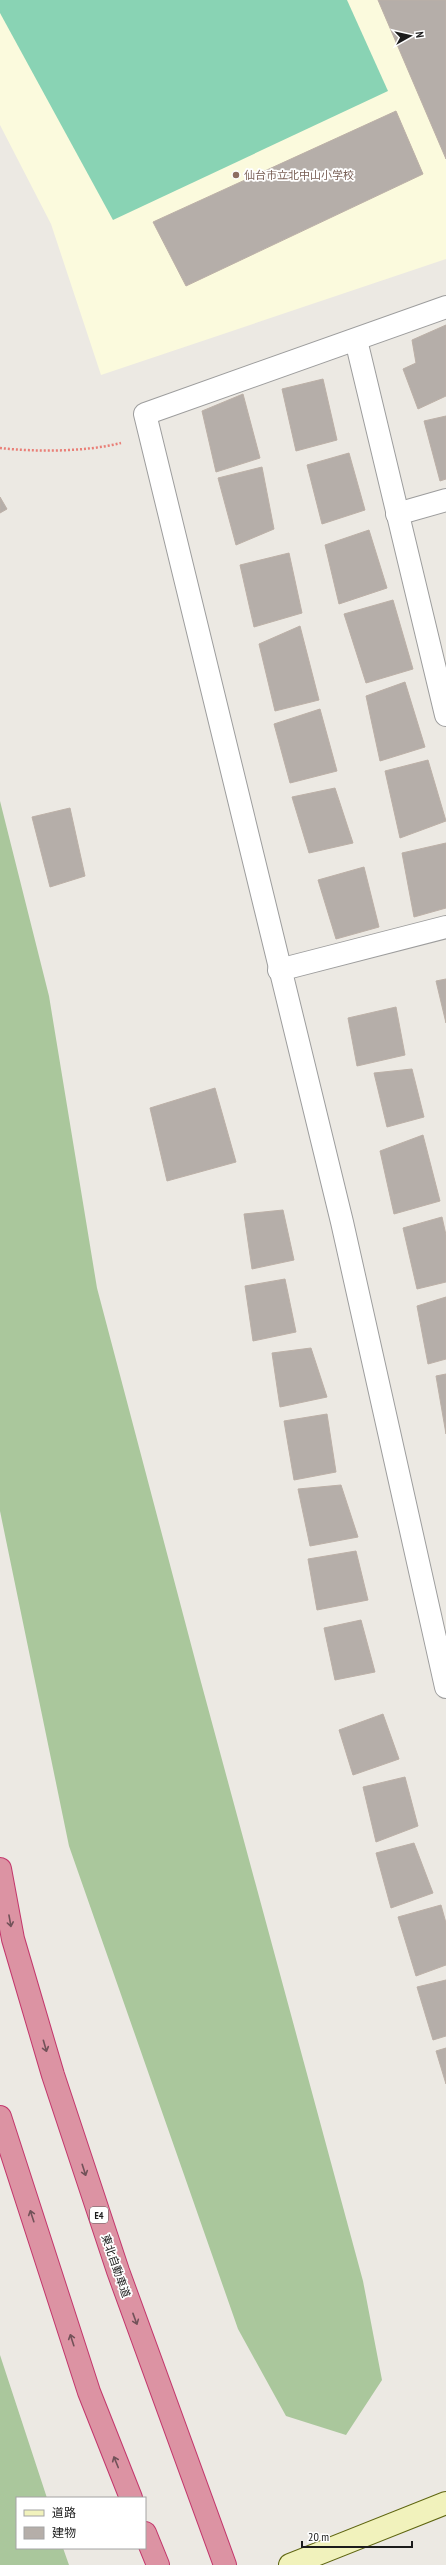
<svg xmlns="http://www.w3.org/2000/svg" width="446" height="2565" font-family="'PT Sans Narrow','Noto Sans JP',sans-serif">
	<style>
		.education { fill: #fbfadd }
		.forest { fill: #aac79c }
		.pitch { fill: #89d3b4 }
		.building { fill: #b5aea9; stroke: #bcb0a7 }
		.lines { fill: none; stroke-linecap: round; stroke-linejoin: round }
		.street-casing { stroke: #9d9d9d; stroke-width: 24 }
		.secondary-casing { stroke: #5f6611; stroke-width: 24 }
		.highway-casing { stroke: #c3376c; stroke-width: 24 }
		.path { stroke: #e97f77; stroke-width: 2.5; stroke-dasharray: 2 2; stroke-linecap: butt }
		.street { stroke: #fff; stroke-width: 22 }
		.secondary { stroke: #f1f2bc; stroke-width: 22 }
		.highway { stroke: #dc93a3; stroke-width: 22 }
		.oneway { stroke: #725259 }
		.education-dot { fill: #8d6e63; stroke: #fff; stroke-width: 1.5 }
		.labels { text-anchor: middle; stroke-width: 3.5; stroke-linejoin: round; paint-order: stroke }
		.shield { fill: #fff; stroke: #606060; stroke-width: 1 }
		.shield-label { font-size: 10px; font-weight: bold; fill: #1c1c1c }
		.education-label { font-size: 11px; fill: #785e54; stroke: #fff; text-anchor: start }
		.street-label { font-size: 11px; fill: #1c1c1c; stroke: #fff }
	</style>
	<rect width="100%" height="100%" fill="#ece9e3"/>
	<path class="education" d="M0,0h446v259l-345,116 -50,-151 -51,-99z"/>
	<g class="forest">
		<path d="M0,801l49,195 48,292 101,383 165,610 19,99 -36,55 -60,-19 -48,-87 -169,-483 -69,-335z"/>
		<path d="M0,2355l47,143h-30v50h46l6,17h-69z"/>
	</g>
	<path class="pitch" d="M0,0h347l41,91 -275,129 -113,-207z"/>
	<g class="building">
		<path d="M378,0h68v159z"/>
		<path d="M396,111l27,63 -237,112 -33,-64z"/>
		<path d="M446,325v71l-28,13 -15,-40 13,-6 -4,-23z"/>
		<path d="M323,379l14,61 -41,11 -14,-62z"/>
		<path d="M243,394l17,64 -44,14 -14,-61z"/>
		<path d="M446,416v63l-6,2 -16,-60z"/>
		<path d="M349,453l16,57 -43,14 -15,-59z"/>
		<path d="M262,467l12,62 -38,16 -18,-67z"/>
		<path d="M0,497l7,12 -7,4z"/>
		<path d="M369,530l18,58 -48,16 -14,-59z"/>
		<path d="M289,553l13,60 -48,14 -14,-62z"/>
		<path d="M393,600l20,69 -47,14 -22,-69z"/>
		<path d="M300,626l19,74 -44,11 -16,-67z"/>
		<path d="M405,682l20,65 -45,14 -14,-65z"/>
		<path d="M320,709l17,62 -47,12 -16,-59z"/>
		<path d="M428,760l18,61 -46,17 -15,-67z"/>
		<path d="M335,788l18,55 -44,10 -17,-56z"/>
		<path d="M70,808l15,68 -35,11 -18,-70z"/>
		<path d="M446,843v65l-32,9 -12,-64z"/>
		<path d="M364,867l15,60 -43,12 -18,-59z"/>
		<path d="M446,979v44l-10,-42z"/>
		<path d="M396,1007l9,48 -48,11 -9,-48z"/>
		<path d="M412,1069l12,48 -37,10 -13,-54z"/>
		<path d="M215,1088l21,74 -69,19 -17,-73z"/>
		<path d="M423,1135l17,66 -46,13 -14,-63z"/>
		<path d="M283,1210l11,50 -42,9 -8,-55z"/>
		<path d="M442,1217l4,18v47l-29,7 -14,-61z"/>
		<path d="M285,1279l11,53 -43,9 -8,-55z"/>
		<path d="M446,1297v62l-18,5 -11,-58z"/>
		<path d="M311,1348l16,49 -47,10 -8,-54z"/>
		<path d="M446,1374v60l-10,-58z"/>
		<path d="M327,1414l9,58 -42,8 -10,-59z"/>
		<path d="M341,1485l17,52 -48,9 -12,-57z"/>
		<path d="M356,1551l12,49 -51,10 -9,-51z"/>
		<path d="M361,1620l14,52 -40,8 -11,-52z"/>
		<path d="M383,1714l16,45 -46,16 -14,-45z"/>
		<path d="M405,1777l13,49 -42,16 -13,-55z"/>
		<path d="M414,1843l19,50 -42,15 -15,-55z"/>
		<path d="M441,1905l5,18v42l-30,11 -18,-59z"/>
		<path d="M446,1980v56l-13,4 -16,-53z"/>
		<path d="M446,2048v36l-10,-33z"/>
	</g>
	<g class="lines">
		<defs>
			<g id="street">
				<path d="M446,307l-301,107 197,808 104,465"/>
				<path d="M356,340l90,375"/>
				<path d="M397,514l49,-14"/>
				<path d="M279,970l167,-43"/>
			</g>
			<path id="secondary" d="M290,2565l156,-62"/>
			<g id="highway">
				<path d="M0,1869l13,70 40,136 65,196 107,294"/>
				<path d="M0,2117l89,275 42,106"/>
				<path d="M145,2533l13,32"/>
			</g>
		</defs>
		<use href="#street" class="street-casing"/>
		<use href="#secondary" class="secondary-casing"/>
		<use href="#highway" class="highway-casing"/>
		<path class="path" d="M0,448c36,4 85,4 121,-5"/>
		<use href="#street" class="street"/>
		<use href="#secondary" class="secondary"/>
		<use href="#highway" class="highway"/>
	</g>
	<defs><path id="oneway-shaft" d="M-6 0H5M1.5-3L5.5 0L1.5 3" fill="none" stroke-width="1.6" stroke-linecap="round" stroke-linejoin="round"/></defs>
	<g class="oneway">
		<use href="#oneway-shaft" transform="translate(10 1921) rotate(80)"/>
		<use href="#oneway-shaft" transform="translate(45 2046) rotate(74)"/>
		<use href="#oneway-shaft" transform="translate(84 2170) rotate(72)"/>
		<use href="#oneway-shaft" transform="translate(32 2216) rotate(-108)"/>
		<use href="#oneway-shaft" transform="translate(135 2319) rotate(70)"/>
		<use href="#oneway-shaft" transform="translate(72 2340) rotate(-108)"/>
		<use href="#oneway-shaft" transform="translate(116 2462) rotate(-112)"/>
	</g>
	<circle class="education-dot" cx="236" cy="175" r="4"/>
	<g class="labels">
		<rect class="shield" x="90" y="2207" width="18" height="16" rx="3"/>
		<g class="shield-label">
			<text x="99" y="2219">E4</text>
		</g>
		<g class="education-label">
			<text x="244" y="179">仙台市立北中山小学校</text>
		</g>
		<g class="street-label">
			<text transform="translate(116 2266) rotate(71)" y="4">東北自動車道</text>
		</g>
	</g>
	<rect x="16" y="2497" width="130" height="52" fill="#ffffff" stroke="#a4a4a4"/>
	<rect x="24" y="2510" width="20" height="6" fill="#f1f2bc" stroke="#a4a4a4"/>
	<text x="52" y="2517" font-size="12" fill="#1c1c1c">道路</text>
	<rect x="24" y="2527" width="20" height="12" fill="#b5aea9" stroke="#a4a4a4"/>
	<text x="52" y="2537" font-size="12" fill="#1c1c1c">建物</text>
	<g transform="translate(410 36) rotate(82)" stroke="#ffffff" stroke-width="3" paint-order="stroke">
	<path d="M0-3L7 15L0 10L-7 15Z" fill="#1c1c1c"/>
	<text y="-6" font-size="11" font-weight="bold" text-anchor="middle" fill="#1c1c1c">N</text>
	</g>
	<path d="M302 2541v6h110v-6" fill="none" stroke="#1c1c1c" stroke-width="2"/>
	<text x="308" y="2541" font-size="12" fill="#1c1c1c" stroke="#ffffff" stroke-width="3" paint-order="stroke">20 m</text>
</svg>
